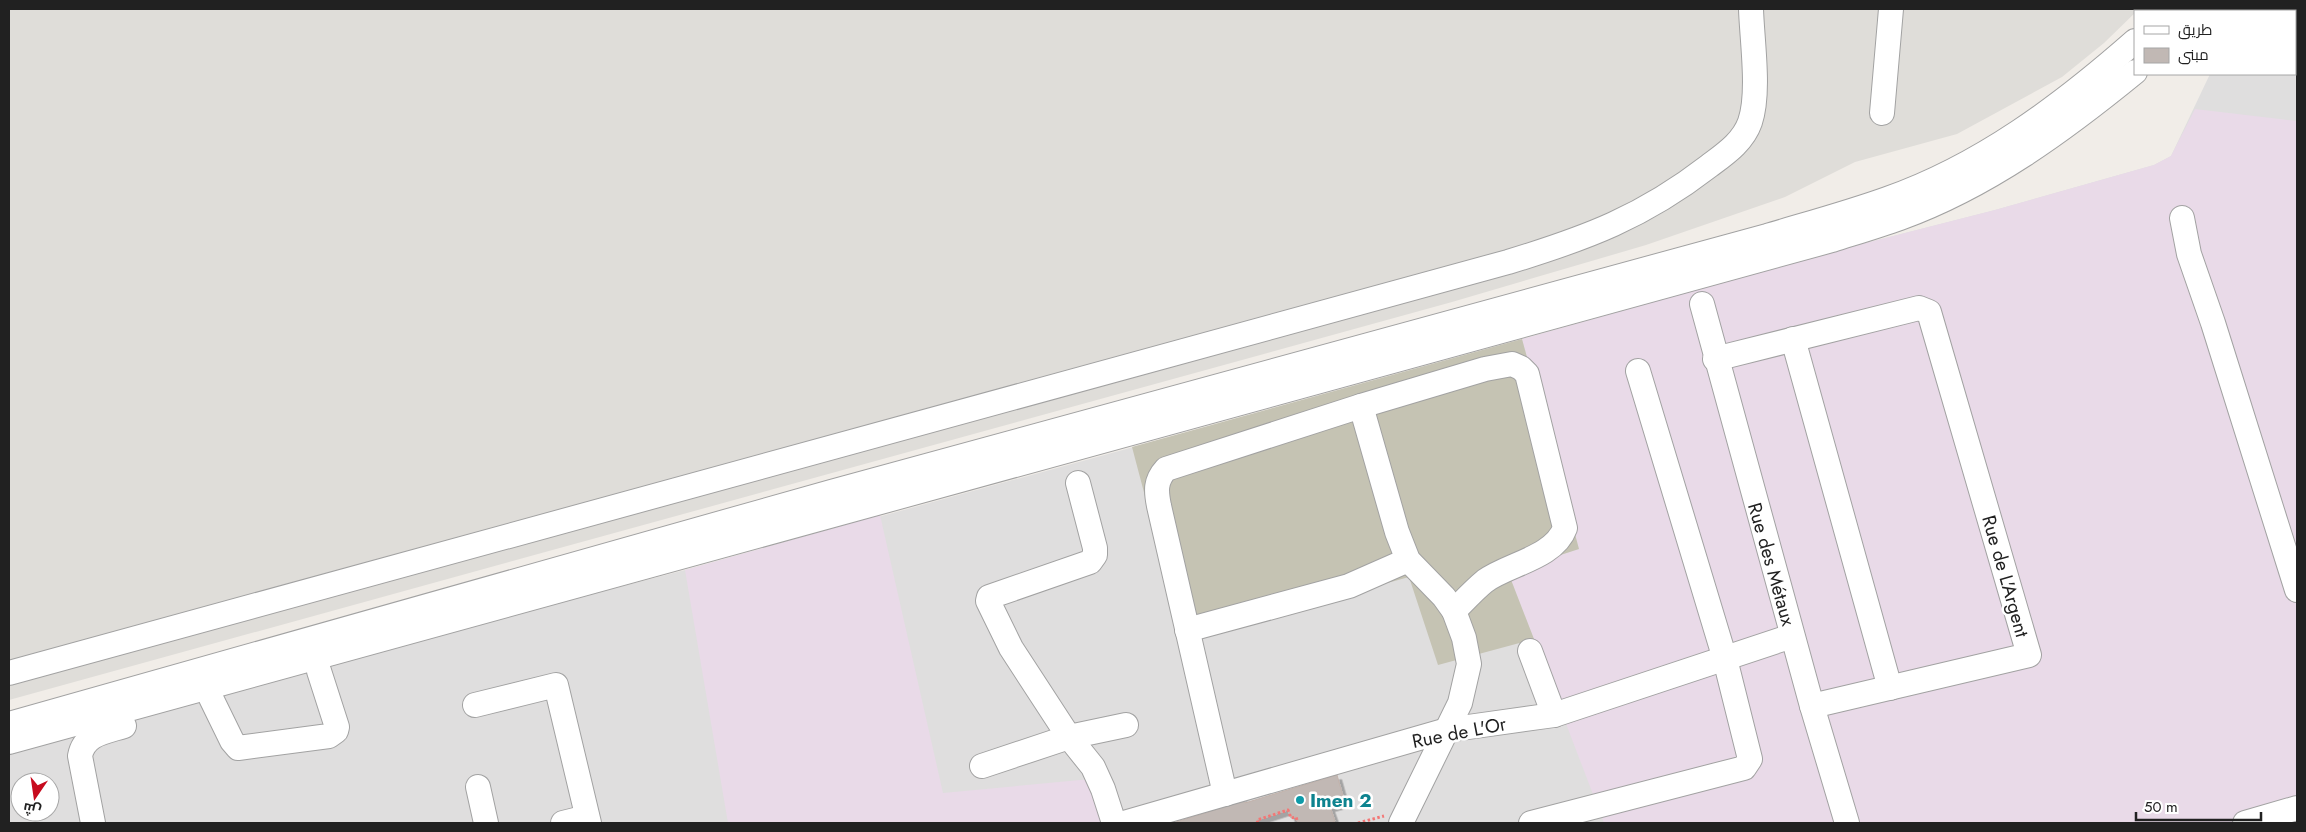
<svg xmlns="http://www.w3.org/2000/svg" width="2306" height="832" font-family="Jost,Cairo,sans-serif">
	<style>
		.residential { fill: #dfdede; fill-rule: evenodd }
		.industrial { fill: #e9dae8 }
		.airport { fill: #dfddd9 }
		.construction { fill: #c5c3b3 }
		.building { fill: #c1b8b4; stroke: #c2b2ab; filter: url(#shadow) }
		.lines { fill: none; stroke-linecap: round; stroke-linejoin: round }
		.minor-casing { stroke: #a2a2a2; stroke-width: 26 }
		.path { stroke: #f37776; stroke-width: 3; stroke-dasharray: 2.5 2.5; stroke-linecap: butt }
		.minor { stroke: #fff; stroke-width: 24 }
		.culture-dot { fill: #0f9aa8; stroke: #fff; stroke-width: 2 }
		.labels { text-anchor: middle; stroke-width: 5; stroke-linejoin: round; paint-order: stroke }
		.street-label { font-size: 19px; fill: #212121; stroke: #fff }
		.culture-label { font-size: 19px; font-weight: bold; fill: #0d838f; stroke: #fff; text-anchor: start }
	</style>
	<defs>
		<filter id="shadow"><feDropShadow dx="4.5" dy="4.5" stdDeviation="0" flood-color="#0004"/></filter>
	</defs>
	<rect width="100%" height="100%" fill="#f1ede8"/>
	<path class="residential" d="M2241,9l56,1v810l-9,3h-2279v-70l386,-108 290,-75 911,-250 219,-64 180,-46 159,-45 17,-9 39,-82h85v-63h-55zM20,782h30v30h-30z"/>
	<g class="industrial">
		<path d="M2195,109l102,12v699l-9,3h-684l-96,-251 71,-23 -57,-210 293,-83 180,-46 159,-45 17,-9z"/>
		<path d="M880,515l63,278 148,-14 10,44h-373l-43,-253z"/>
	</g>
	<path class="airport" d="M9,9h2130l-35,34 -42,34 -105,57 -102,28 -70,35 -139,48 -194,57 -1443,398z"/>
	<path class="construction" d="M1522,339l57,210 -71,23 26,67 -96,26 -29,-88 -229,63 -6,-34 -42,-159z"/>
	<path class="building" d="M1337,775l8,28 -15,4 5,14 -4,2h-33l-2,-6 -5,1 -3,-8 -31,10 1,3h-85l45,-14 -1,-4 26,-8 2,6z"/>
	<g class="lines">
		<defs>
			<g id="minor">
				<path d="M2164,11l2,-2"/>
				<path d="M2193,11l2,-2"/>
				<path d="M1882,113l9,-104"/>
				<path d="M2182,218l7,36 24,69 84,267"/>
				<path d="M1702,304l110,402 35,117"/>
				<path d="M1793,339l97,349"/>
				<path d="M1715,359l204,-51 10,4 100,343 -217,51"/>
				<path d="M1361,406l36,126 11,28 36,37 10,14 10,27 5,26 -9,39 -59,120"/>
				<path d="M1078,483l17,65v7l-5,7 -101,35 -1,4 23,47 58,89 24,30 10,22 11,34"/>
				<path d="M1187,630l162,-44 59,-26"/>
				<path d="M1530,651l24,64"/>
				<path d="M9,673l1499,-411c79,-24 135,-45 201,-96 16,-12 34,-24 41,-44 10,-29 2,-81 1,-113"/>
				<path d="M211,698l21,43 6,7 91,-12 7,-5 1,-4 -18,-56"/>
				<path d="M475,705l81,-20 33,138"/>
				<path d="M9,724l822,-232 936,-256c40,-12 81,-23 120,-37 94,-33 174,-93 248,-158"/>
				<path d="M9,742l1823,-502c22,-7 46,-14 68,-22 88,-32 164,-88 235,-146"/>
				<path d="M982,766l87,-29 57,-12"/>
				<path d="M478,787l8,36"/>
				<path d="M1225,794l-66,-288c-3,-15 -4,-25 7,-37l195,-63 124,-37 27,-5 9,4 6,6 38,154c-11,30 -57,36 -80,53 -11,9 -21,20 -31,30"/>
				<path d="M93,823l-13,-67c4,-22 25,-24 44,-30"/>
				<path d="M563,823l24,-6"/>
				<path d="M1124,823l323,-93 107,-15 238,-79"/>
				<path d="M1531,823l213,-55 6,-9 -25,-100 -87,-288"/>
				<path d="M2245,823l52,-15"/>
			</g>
		</defs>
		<use href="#minor" class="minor-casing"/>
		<g class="path">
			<path d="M1258,823l-1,-3 31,-10 3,8 5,-1 2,6"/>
			<path d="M1358,823l26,-7"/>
		</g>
		<use href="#minor" class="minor"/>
	</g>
	<circle class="culture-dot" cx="1300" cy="800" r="5"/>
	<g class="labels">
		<g class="street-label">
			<text transform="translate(1772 564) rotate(74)" y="7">Rue des Métaux</text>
			<text transform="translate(2006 576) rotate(74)" y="7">Rue de L'Argent</text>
			<text transform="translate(1459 732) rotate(-11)" y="7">Rue de L'Or</text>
		</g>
		<g class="culture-label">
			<text x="1310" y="807">Imen 2</text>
		</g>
	</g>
	<rect width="2306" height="832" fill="none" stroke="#212121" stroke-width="20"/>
	<rect x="2134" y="10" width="162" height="65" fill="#ffffff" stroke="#a6a6a6"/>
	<rect x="2144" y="26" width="25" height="8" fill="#ffffff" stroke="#a6a6a6"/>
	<text x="2178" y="35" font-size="15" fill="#212121">طريق</text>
	<rect x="2144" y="48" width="25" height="15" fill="#c1b8b4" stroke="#a6a6a6"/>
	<text x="2178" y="60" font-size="15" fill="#212121">مبنى</text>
	<g transform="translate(35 797) rotate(193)"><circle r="24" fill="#ffffff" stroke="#a6a6a6"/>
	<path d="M0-4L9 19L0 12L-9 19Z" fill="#c70b1e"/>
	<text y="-8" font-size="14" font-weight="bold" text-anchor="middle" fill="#212121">ش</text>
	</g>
	<path d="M2136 812v8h125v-8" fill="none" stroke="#212121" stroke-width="2.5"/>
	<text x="2144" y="812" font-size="15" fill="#212121" stroke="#ffffff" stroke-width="4" paint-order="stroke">50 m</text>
</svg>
